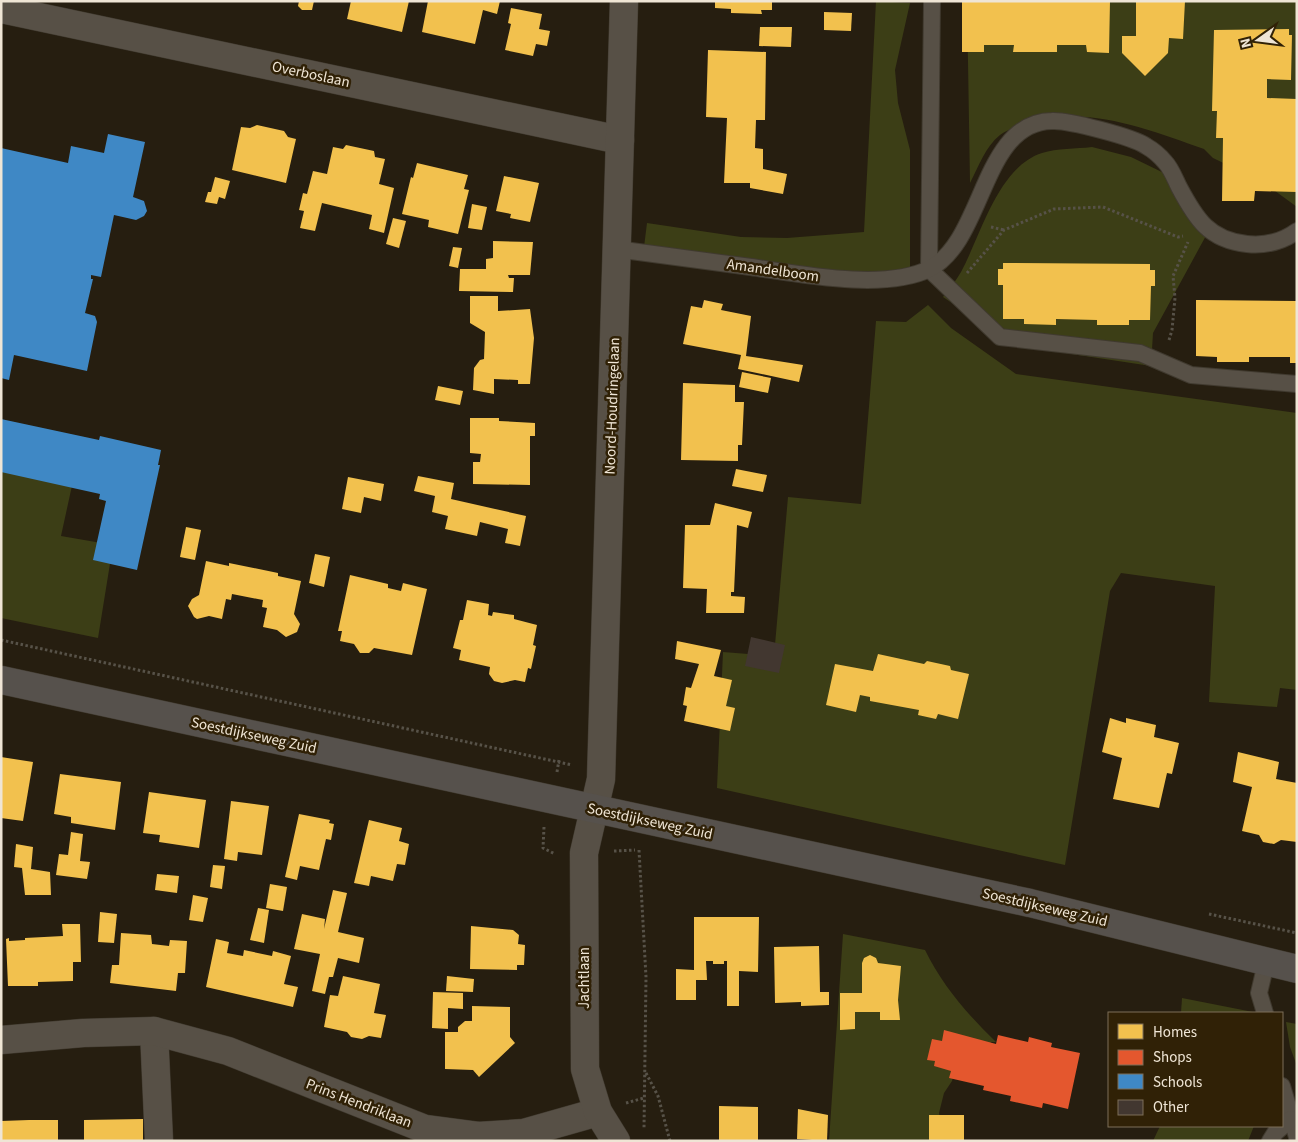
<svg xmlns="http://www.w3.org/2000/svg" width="1298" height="1142" font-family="'Source Sans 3',sans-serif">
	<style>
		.green { fill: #3c3e16 }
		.homes { fill: #f2c14e }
		.shops { fill: #e4572e }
		.schools { fill: #3f88c5 }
		.building { fill: #423730 }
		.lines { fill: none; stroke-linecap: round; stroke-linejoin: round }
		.service-casing { stroke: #403a2f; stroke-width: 18 }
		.minor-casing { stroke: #403a2f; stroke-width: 29 }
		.secondary-casing { stroke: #403a2f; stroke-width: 29 }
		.path { stroke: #575248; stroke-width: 3; stroke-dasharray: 2.5 2.5; stroke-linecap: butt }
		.service { stroke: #575046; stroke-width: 16 }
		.minor { stroke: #575046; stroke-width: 28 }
		.secondary { stroke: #56514c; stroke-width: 28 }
		.labels { text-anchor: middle; stroke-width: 5; stroke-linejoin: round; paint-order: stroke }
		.street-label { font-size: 15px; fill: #efe5d5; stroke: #302106 }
	</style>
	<rect width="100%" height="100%" fill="#261e10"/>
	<g class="green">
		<path d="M876,1l34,2 -15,67 3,33 12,47v119l-22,9 -244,-31 3,-24 94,14 46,1 77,-6z"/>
		<path d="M967,1h330v206l-34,-25 -50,-24 -9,-9c-58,-20 -123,-47 -183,-23 -6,2 -15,4 -21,9 -15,12 -21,31 -30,48z"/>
		<path d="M1092,147l39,10 37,18 40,57 -55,101 -2,33 -119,-18 -65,-35 -24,-16c6,-8 13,-16 18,-25 20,-37 37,-105 81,-119 15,-5 34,-4 50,-6z"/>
		<path d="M928,305l23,23 65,46 281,39v277l-17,-2 -3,19 -68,-5 6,-116 -94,-13 -11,18 -45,274 -348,-77 6,-136 51,4 14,-159 73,7 15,-183 30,1z"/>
		<path d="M1,470l72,11 -12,55 52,9 -15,93 -97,-20z"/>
		<path d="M843,934l82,16c17,35 43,65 71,92h-5l-5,21 -28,-5 -6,23 -8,12 -5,20 5,28h-115z"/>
		<path d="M1182,998l71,14v1h-72z"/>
		<path d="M1286,1022l11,2v42l-7,-19z"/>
		<path d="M1160,1126h94l-6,15h-95z"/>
	</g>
	<g class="homes">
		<path d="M299,1h15l-2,9h-10l-4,-4z"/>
		<path d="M351,1h58l-7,31 -55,-13z"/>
		<path d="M428,1h72l-3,13 -14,-4 -8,34 -53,-12z"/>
		<path d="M715,1h57v9h-11l1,4 -31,-1v-4l-16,-1z"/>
		<path d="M962,1h148l-1,52 -22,-1 -1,-7h-29v7h-44l1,-7h-30v7h-22z"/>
		<path d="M1136,1h49l-2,38 -14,-1 -1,15 -23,23 -23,-23v-17h14z"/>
		<path d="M511,8l31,6 -3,15 11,2 -3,15 -11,-2 -3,12 -28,-6 6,-26 -3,-1z"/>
		<path d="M824,12l28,1 -1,18 -27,-1z"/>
		<path d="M760,27h32l-1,20 -32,-1z"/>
		<path d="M1289,29v6h3l-1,45 -24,-1v19l30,1v93l-42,-1 -1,10h-32l1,-63h-7l1,-27h-5l2,-81z"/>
		<path d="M708,50l58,2 -1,68h-9l-1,28 8,1v20l24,5 -4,20 -33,-6v-5h-26l3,-65 -21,-1z"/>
		<path d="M257,125l27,6 4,6 8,2 -10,44 -54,-13 9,-43 9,1z"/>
		<path d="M346,145l28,6 1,6 10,2 -6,25 15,4 -10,45 -15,-4 3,-14 -50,-12 -7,28 -15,-3 4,-17 -5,-1 4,-17 4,1 6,-23 14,3 6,-27 10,2z"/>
		<path d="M417,163l51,12 -4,14 5,1 -11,44 -30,-7 1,-7 -27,-6 9,-37 2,1z"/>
		<path d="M504,176l35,7 -9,39 -20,-4 1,-4 -15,-3z"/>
		<path d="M215,177l15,4 -5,18 -6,-2 -2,7 -12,-2 3,-10h3z"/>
		<path d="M472,204l15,3 -5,23 -14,-2z"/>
		<path d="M393,218l13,3 -7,27 -13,-4z"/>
		<path d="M493,241l40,1 -3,33h-22l1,3h5l-1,14 -54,-1 1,-22h26v-10l7,-1z"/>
		<path d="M453,247l9,1 -4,20 -9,-2z"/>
		<path d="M1003,263l147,1v6h5v16h-4l-1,34h-21v5h-32v-5l-41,-1v6l-32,-1v-5h-21v-34h-5v-16h5z"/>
		<path d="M470,296h28v15l32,-2 4,29 -4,46h-12v-4l-24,-1v15l-21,-4 1,-22 6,-8 4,-1 1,-27 -15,-9z"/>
		<path d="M704,300l19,4 -2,6 30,6 -5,40 57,9 -4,17 -61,-13 3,-14 -58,-11 8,-38 11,2z"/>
		<path d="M1196,300l101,1v62h-7v-6h-41v5h-32v-5l-21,-1z"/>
		<path d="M742,372l29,6 -3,15 -29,-6z"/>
		<path d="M683,383l52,2v17h9l-2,43h-4v16l-57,-1z"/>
		<path d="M438,386l25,5 -3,14 -25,-5z"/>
		<path d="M470,418h29v3l36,2v13h-5v49l-57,-1v-22h7l1,-8 -11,-1z"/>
		<path d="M736,469l31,6 -4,17 -31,-6z"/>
		<path d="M418,476l36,7 -3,16 75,17 -6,30 -15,-3 3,-14 -28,-7 -3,14 -32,-7 3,-13 -16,-4 3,-16 -21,-5z"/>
		<path d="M348,477l36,7 -3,17 -17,-4 -3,16 -19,-4z"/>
		<path d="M715,503l37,9 -4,16 -11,-3 -3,67h-3v4l14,1 -1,16h-38l1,-24 -24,-1 2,-63h25z"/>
		<path d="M186,527l15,3 -6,30 -15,-3z"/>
		<path d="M315,554l15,3 -6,30 -15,-4z"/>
		<path d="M206,561l23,5v-3l49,10v3l23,5 -7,33 6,10 -3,8 -11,5 -9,-7 -14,-3 4,-19 -5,-1 1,-7 -31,-6 -1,6 -5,-1 -4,20 -13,-3 -12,3 -3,-2 -6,-11 4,-7 7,-4z"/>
		<path d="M350,575l38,9v4l13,3 2,-8 24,6 -15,66 -38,-7 -5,5h-9l-6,-9 -14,-3 2,-10h-4z"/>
		<path d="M467,600l22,4 -1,11 4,1 1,-4 21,3v4l23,6 -4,20 3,1 -5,23 -3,-1 -3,14 -10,-2 -13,3 -8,-2 -5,-7 1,-7 -31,-7 2,-10 -8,-2 7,-28h3z"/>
		<path d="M677,641l44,9 -7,26 18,4 -6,26 9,2 -5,23 -46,-10 3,-15 -4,-1 3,-18 5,1 8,-24 -24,-5z"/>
		<path d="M878,654l46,10 3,-3 23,5 1,4 18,4 -11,45 -20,-5 -2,5 -18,-4 1,-5 -49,-9v-4l-10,-2 -4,17 -30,-7 9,-41 38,7z"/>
		<path d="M1110,718l16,5v-5l30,7 -2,12 25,6 -7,31 -5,-1 -8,35 -46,-9 9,-41 -20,-6z"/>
		<path d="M1238,752l41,10 -3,17 21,4v59l-16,-2 -7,4 -11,-2 -4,-7 -17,-4 10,-44 -19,-5z"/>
		<path d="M1,757l32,5 -10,59 -22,-3z"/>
		<path d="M60,774l61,8 -6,48 -44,-7v-6l-17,-3z"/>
		<path d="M149,792l57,8 -7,48 -40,-6 1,-7 -17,-2z"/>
		<path d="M231,801l38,5 -7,49 -24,-3 -1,9 -13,-2z"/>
		<path d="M299,814l31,6 -1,3 5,1 -3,16 -5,-1 -7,31 -19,-4 -3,14 -12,-3z"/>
		<path d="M369,820l33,8 -3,13 10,3 -4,21 -8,-1 -4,17 -22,-5 -2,10 -15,-3z"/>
		<path d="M71,832l12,2 -3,27 10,1 -3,17 -31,-4 3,-21 9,1z"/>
		<path d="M16,844l17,3 -2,22 19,3 1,23h-26l-3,-27 -8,-1z"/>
		<path d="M213,865l12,1 -3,23 -12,-2z"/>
		<path d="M157,874l22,2 -2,17 -22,-3z"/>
		<path d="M270,884l17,3 -4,24 -17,-3z"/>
		<path d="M333,890l14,3 -9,39 26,6 -5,25 -21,-5 -5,19h-4l-4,17 -13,-3 8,-37 -26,-5 8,-35 23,5 -1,10z"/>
		<path d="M193,895l15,3 -5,24 -14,-2z"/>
		<path d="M258,908l11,2 -5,33 -14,-3z"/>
		<path d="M100,912l17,2 -3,29 -16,-1z"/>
		<path d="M694,917h65l-1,55 -19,-1v35h-12v-45h-3v3h-11v-3h-7l1,19h-11v20h-20v-31l18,1z"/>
		<path d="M62,924h18l1,38h-8v19l-35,1v4h-30l-2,-47 3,-1v3l16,-1v-2l38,-2z"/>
		<path d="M471,926l42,4 6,5 -1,9 7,1 -1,20h-7v5l-47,-1z"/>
		<path d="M121,933l30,2 1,9 17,2 1,-6 17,1 -2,32h-7l-2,18 -66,-8 2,-18h7z"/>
		<path d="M216,939l13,3 -2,11 16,3 1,-6 28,6 1,-5 18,5 -7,28 14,3 -5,20 -87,-20z"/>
		<path d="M819,946l1,46h9v13l-28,1v-4l-26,1 -1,-56z"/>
		<path d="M870,955l6,3 2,5 23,3 -3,34 2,20h-20v-8h-25v17l-15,1v-37h22v-30l2,-5z"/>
		<path d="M343,976l37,8 -6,29 12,2 -5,23 -12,-2 -7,3 -11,-2 -4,-5 -23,-5 6,-32 8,1z"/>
		<path d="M447,976l27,3 -1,13 -27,-1z"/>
		<path d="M433,992l30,1v16l-15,-1v21l-16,-1z"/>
		<path d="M472,1006l38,1v30l5,6 -36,34 -6,-7 -28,-1v-37h13v-5l7,-6h7z"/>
		<path d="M719,1106l39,1v34h-39z"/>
		<path d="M798,1109l30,6 -1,26 -30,-2z"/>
		<rect x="929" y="1115" width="35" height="26"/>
		<path d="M143,1119v22h-59v-21z"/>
		<path d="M29,1120h29v21h-57v-20z"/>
	</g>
	<path class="shops" d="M944,1030l52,14 2,-9 30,7 1,-5 23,6 -1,4 29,6 -12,56 -25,-6 -1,5 -32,-7 1,-5 -28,-6 1,-4 -35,-8 2,-7 -17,-5 1,-5 -8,-1 5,-21 10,2z"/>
	<g class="schools">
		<path d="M108,134l37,8 -12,55 11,4 3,10 -3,5 -8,4 -22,-5 -13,62 -10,-2v4h2l-8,34 10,3 2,6 -10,49 -73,-16 -5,25 -8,-2v-230l67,15 3,-17 33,7z"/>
		<path d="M1,419l98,21 1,-4 61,14 -3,15h2l-23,105 -44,-10 13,-59 -7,-2 1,-5 -99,-22z"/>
	</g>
	<path class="building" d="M751,637l34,8 -6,28 -34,-7z"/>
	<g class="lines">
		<defs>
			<g id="service">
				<path d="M932,1l-3,268 71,68 140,16 51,22 106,9"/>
				<path d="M616,249c45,6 90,12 135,18 48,7 134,24 178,2 56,-28 52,-147 123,-148 16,-1 81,16 94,25 7,4 14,10 19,16 6,6 10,17 14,25 17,32 30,53 68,57 19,2 35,-2 50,-13"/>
				<path d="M1265,1013l-6,-20 7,-30"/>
				<path d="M1282,1086l15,51"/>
				<path d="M1270,1141l5,-8 16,-14"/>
			</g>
			<g id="minor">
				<path d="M1,9l619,131"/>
				<path d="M154,1031l5,110"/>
				<path d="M1,1040l82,-7 71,-2 74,20 197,78 53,7 46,-3 74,-21"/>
				<path d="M616,1141l-18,-29 -13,-43 -1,-216 17,-74 23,-778"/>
			</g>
			<path id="secondary" d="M1,680l1029,223 267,66"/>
		</defs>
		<use href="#service" class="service-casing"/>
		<use href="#minor" class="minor-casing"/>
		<use href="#secondary" class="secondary-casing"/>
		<g class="path">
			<path d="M991,227l13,3"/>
			<path d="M967,273l37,-43 50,-21 49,-2 75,30 5,-1"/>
			<path d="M1169,340l3,-10 3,-32 -2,-22 15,-34"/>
			<path d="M1,640l571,125"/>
			<path d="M557,772l2,-12"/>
			<path d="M544,827l-1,21 12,6"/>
			<path d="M639,850l7,127 -2,152"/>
			<path d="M614,851l21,-1"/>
			<path d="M1209,914l88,19"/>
			<path d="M646,1073l12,23 12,45"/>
			<path d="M626,1103l18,-5"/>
		</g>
		<use href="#service" class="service"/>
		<use href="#minor" class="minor"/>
		<use href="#secondary" class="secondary"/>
	</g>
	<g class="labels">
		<g class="street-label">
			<text transform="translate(311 74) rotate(12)" y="5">Overboslaan</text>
			<text transform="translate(773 270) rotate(8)" y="5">Amandelboom</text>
			<text transform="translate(612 406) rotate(-88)" y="5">Noord-Houdringelaan</text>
			<text transform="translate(254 735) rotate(12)" y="5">Soestdijkseweg Zuid</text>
			<text transform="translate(650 821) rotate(12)" y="5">Soestdijkseweg Zuid</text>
			<text transform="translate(1045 907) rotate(13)" y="5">Soestdijkseweg Zuid</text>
			<text transform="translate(584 978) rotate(-90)" y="5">Jachtlaan</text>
			<text transform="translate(359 1103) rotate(21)" y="5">Prins Hendriklaan</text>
		</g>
	</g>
	<rect width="1298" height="1142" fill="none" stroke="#efe5d5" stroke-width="5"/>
	<rect x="1108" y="1012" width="175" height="115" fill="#302106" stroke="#7c6f59"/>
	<rect x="1118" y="1024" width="25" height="15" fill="#f2c14e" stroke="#7c6f59"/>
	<text x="1153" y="1037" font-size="15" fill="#efe5d5">Homes</text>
	<rect x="1118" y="1050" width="25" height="15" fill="#e4572e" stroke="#7c6f59"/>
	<text x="1153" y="1062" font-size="15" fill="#efe5d5">Shops</text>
	<rect x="1118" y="1074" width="25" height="15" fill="#3f88c5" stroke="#7c6f59"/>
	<text x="1153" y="1087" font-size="15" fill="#efe5d5">Schools</text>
	<rect x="1118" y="1100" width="25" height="15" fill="#423730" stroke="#7c6f59"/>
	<text x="1153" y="1112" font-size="15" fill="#efe5d5">Other</text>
	<g transform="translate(1258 40) rotate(256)" stroke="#302106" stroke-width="4" paint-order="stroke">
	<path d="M0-4L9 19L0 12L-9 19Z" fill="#efe5d5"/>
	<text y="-8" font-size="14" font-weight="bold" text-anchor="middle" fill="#efe5d5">N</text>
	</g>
</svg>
